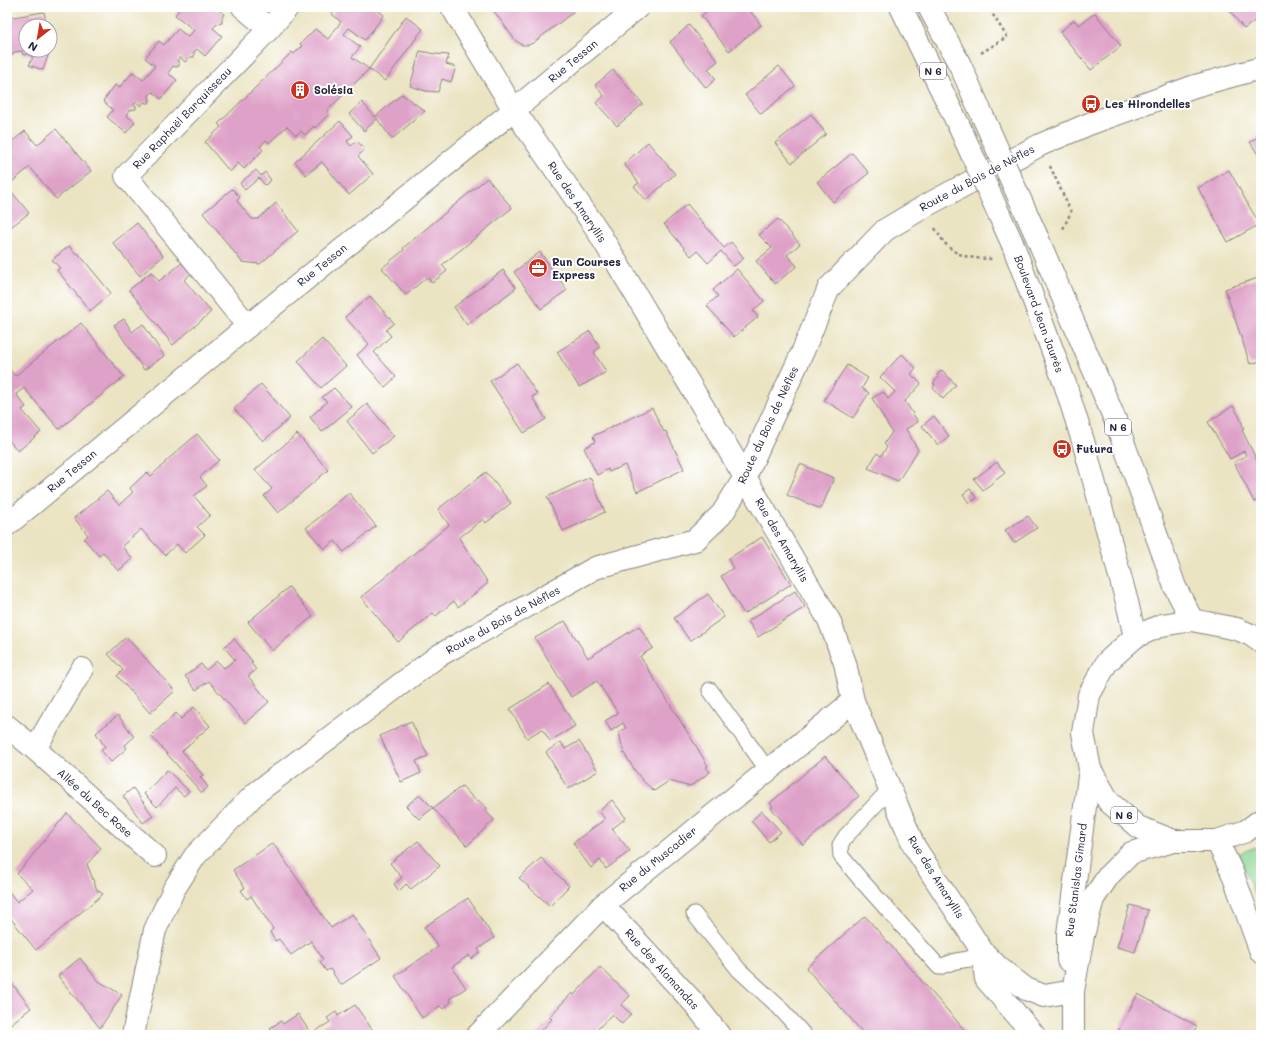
<svg xmlns="http://www.w3.org/2000/svg" width="1268" height="1042" font-family="Mali,sans-serif">
	<style>
		.green { fill: #8cd692; stroke: #577c66 }
		.building { fill: #dea1c8 }
		.lines { fill: none; stroke-linecap: round; stroke-linejoin: round }
		.lane-casing { stroke: #86837f; stroke-width: 17 }
		.street-casing { stroke: #86837f; stroke-width: 24 }
		.primary-casing { stroke: #86837f; stroke-width: 24 }
		.path { stroke: #86837f; stroke-width: 2.5; stroke-dasharray: 3 3; stroke-linecap: butt }
		.lane { stroke: #fff; stroke-width: 15 }
		.street { stroke: #fff; stroke-width: 22 }
		.primary { stroke: #fff; stroke-width: 22 }
		.primary-bridge-casing { stroke: #86837f; stroke-width: 24; stroke-linecap: butt }
		.primary-bridge { stroke: #fff; stroke-width: 22 }
		.labels { text-anchor: middle; stroke-width: 4; stroke-linejoin: round; paint-order: stroke }
		.shield { fill: #fff; stroke: #646476; stroke-width: 1 }
		.shield-label { font-size: 10px; font-weight: bold; fill: #22223b }
		.street-label { font-size: 11px; fill: #22223b; stroke: #fff }
		.poi-label { font-size: 11px; font-weight: bold; fill: #22223b; stroke: #fff; text-anchor: start }
	</style>
	<rect width="100%" height="100%" fill="#fff"/>
	<filter id="ink" filterUnits="userSpaceOnUse"><feTurbulence type="fractalNoise" baseFrequency=".025" numOctaves="2"/><feDisplacementMap in="SourceGraphic" scale="8" xChannelSelector="R" yChannelSelector="G"/><feConvolveMatrix kernelMatrix="1 2 1 2 8 2 1 2 1" color-interpolation-filters="sRGB"/></filter>
	<filter id="wash" filterUnits="userSpaceOnUse"><feTurbulence type="fractalNoise" baseFrequency=".012" numOctaves="4" result="noise"/><feDisplacementMap in="SourceGraphic" scale="16" xChannelSelector="R" yChannelSelector="G"/><feGaussianBlur stdDeviation="0.9" result="paint"/><feColorMatrix in="noise" values="0 0 0 0 0 0 0 0 0 0 0 0 0 0 0 0 0 1.4 0 .05"/><feComposite in="paint" operator="in"/></filter>
	<g filter="url(#wash)">
		<rect width="100%" height="100%" fill="#ebe4c3"/>
		<path class="green" d="M1256,847l5,12v51l-23,-56z"/>
		<g id="blocks">
			<g class="building">
				<path d="M181,7h34l9,7 -2,4v5l-5,1 -4,4 9,8 -17,20 -8,-7 -3,3v5h-4l-5,5 -5,-5 -3,4 2,1v4l-3,1 -3,-1 -5,7 9,7 -16,19 -8,-7 -4,3 1,6 -1,2h-3l-2,-1 -3,4 -5,-4 -2,2 2,2v3l-6,1 -4,5 9,7 -9,11 -19,-16 6,-7 -10,-9 12,-16 4,3 14,-16 10,8 12,-14 -10,-8 14,-17 5,4 14,-16 10,8 6,-7 -19,-15z"/>
				<path d="M338,7h36l10,8 -19,25 -16,-12 -5,6 16,13 -8,10 17,12 -42,42 2,3 -14,14 -1,-2 -9,9 -4,-4 -5,4 -9,-9 -18,17 -3,-3 -6,7 3,3 -19,19 -6,-6 -8,9 -25,-30 16,-15 -3,-3 74,-72 2,2 8,-8 -2,-2 15,-15 13,10 13,-17 -9,-8z"/>
				<path d="M491,7h85l-4,6 -39,30 -5,2h-6l-7,-5z"/>
				<path d="M712,7h35l14,18 -32,26 -28,-35z"/>
				<path d="M1227,7h31l3,3v6l-17,13z"/>
				<path d="M44,12l3,14h-21v24h24l-7,20 -14,-5 4,-8 -6,-3 -4,1 -1,-4 -8,1 -3,5h-4v-39z"/>
				<path d="M1095,13l26,33 -30,24 -31,-38 14,-12 5,5z"/>
				<path d="M406,16l17,13 -38,52 -16,-12z"/>
				<path d="M689,25l29,36 -10,8 8,10 -10,9 -36,-46z"/>
				<path d="M420,51l15,3 14,1 -3,9 10,3 -5,15 -9,-3 -4,13 -12,-1 -16,-5z"/>
				<path d="M779,66l16,20 -34,28 -16,-19z"/>
				<path d="M613,70l30,34 -26,22 -21,-23 8,-7 -9,-11z"/>
				<path d="M402,94l23,17 -33,28 -15,-20 -13,12 -15,-17 13,-12 13,15z"/>
				<path d="M811,114l15,20 -34,29 -17,-20z"/>
				<path d="M340,121l13,15 -6,5 4,5 6,-5 8,9 -7,6 15,18 -24,21 -27,-33 -16,13 -11,-13z"/>
				<path d="M56,129l35,42 -35,28 -26,-32 -23,19 22,27 -22,17v-80l6,-4 -3,-3 15,-12 12,14z"/>
				<path d="M1261,135v24l-11,-17z"/>
				<path d="M648,142l27,32 -29,26 -12,-14 5,-3 -15,-19z"/>
				<path d="M852,153l17,20 -36,29 -16,-20z"/>
				<path d="M256,170l5,6 4,-4 6,8 -6,5 -6,-7 -14,12 -5,-7z"/>
				<path d="M1229,170l21,38 10,16 -32,18 -30,-54z"/>
				<path d="M487,178l25,30 -70,57 5,6 -15,12 -5,-6 -21,18 -24,-27 22,-18 -1,-2z"/>
				<path d="M232,189l8,8 -3,4 15,18h6l18,-16 22,28 -38,33 -18,-2 -39,-49z"/>
				<path d="M687,204l37,44 7,-6 13,16 -10,8 -13,-15 -13,12 -11,-12 -6,5 -27,-32z"/>
				<path d="M778,219l22,25 -13,11 10,11 -22,18 -19,-23 16,-13 -13,-13z"/>
				<path d="M137,223l26,33 -23,20 -27,-33z"/>
				<path d="M69,246l7,8 2,-1 33,40 -21,18 -33,-41 3,-2 -8,-8z"/>
				<path d="M540,252l27,38 -26,19 -27,-37z"/>
				<path d="M187,259l8,11 -11,10 27,32 -38,33 -44,-55 22,-18 8,9z"/>
				<path d="M737,269l27,32 -11,10 5,6 -24,20 -27,-31 11,-10 -5,-6z"/>
				<path d="M503,270l13,18 -49,37 -13,-18z"/>
				<path d="M1261,277v84l-11,3 -25,-75z"/>
				<path d="M370,296l24,27 -8,7 5,6 -17,16 22,25 -11,10 -28,-32 12,-11 -24,-27z"/>
				<path d="M124,319l8,13 11,-8 21,32 -20,14 -30,-45z"/>
				<path d="M81,323l43,54 -65,52 -35,-41 -8,6 10,13 -4,3 19,22 -23,19 -11,-13v-16l3,-3 -3,-4v-49l8,10z"/>
				<path d="M590,331l10,16 -6,5 12,20 -27,15 -22,-35z"/>
				<path d="M322,339l24,27 -25,22 -23,-27z"/>
				<path d="M902,354l14,14 -5,6 10,10 -16,17 13,21 -12,7 12,21 -20,31 -30,-13 9,-15 4,3 6,-9 -3,-3 8,-12 -20,-34 12,-6 4,7 7,-7 -15,-15z"/>
				<path d="M517,363l20,31 -5,3 14,22 -22,14 -34,-52z"/>
				<path d="M847,365l21,13 -6,10 7,5 -16,25 -29,-18z"/>
				<path d="M942,370l14,15 -13,14 -10,-11 2,-4 -2,-1 6,-6 -2,-2z"/>
				<path d="M261,384l29,34 -27,23 -29,-32z"/>
				<path d="M334,388l18,19 -30,25 -12,-15 17,-15 -5,-5z"/>
				<path d="M367,404l27,32 -22,17 -25,-32z"/>
				<path d="M1233,406l7,12 4,11 -2,1 19,39v30l-7,3 -20,-40 12,-6 -2,-5 -14,8 -22,-37z"/>
				<path d="M652,408l12,24 2,-1 18,38 -47,23 -12,-27 -16,7 -1,-3 -11,6 -13,-27 11,-6 -2,-6z"/>
				<path d="M934,416l15,20 -11,9 -16,-19z"/>
				<path d="M197,434l22,26 -19,17 7,9 -13,10 16,19 -13,12 8,8 -20,18 -8,-9 -12,11 -24,-26 -19,17 10,13 -14,12 -15,-19 -4,4 -15,-17 4,-4 -14,-17 33,-27 12,14 14,-13 -3,-4 17,-16 4,4 14,-13v-1z"/>
				<path d="M297,434l31,36 -50,43 -14,-17 8,-7 -17,-19z"/>
				<path d="M997,462l8,11 -22,17 -9,-11z"/>
				<path d="M800,464l34,14 -13,31 -34,-14z"/>
				<path d="M486,472l25,31 -25,20 -3,-4 -24,19 29,45 -30,24 -4,-6 -18,15 -3,-3 -35,29 -37,-45 88,-72 -11,-16z"/>
				<path d="M590,477l15,35 -42,19 -16,-34z"/>
				<path d="M970,489l7,9 -8,5 -6,-9z"/>
				<path d="M349,493l27,33 -32,26 -9,-11 -11,8 -18,-21z"/>
				<path d="M1028,516l9,12 -23,15 -9,-13z"/>
				<path d="M762,537l29,47 -47,30 -23,-38 12,-8 -5,-9z"/>
				<path d="M289,587l24,29 -41,35 -24,-29z"/>
				<path d="M795,591l10,16 -47,30 -10,-16z"/>
				<path d="M708,594l16,23 -34,24 -16,-23z"/>
				<path d="M565,621l23,37 51,-32 14,22 -13,8 56,90 12,20 -2,1 4,5 -18,13 -5,1 -18,-5 -15,10 -12,-11 -10,-14 -8,-13 -3,-11 -2,-10 7,-4 -3,-5 -12,8 -6,-10 13,-8 -21,-32 -26,16 -36,-59z"/>
				<path d="M126,637l49,54 -25,22 -33,-37 6,-6 -15,-16z"/>
				<path d="M234,639l19,23 -2,1 5,7 -8,6 21,26 -24,21 -36,-42 -13,9 -11,-14 16,-12 5,6 11,-9 7,7 11,-8 -11,-13z"/>
				<path d="M549,684l26,42 -25,15 -8,-12 -15,9 -17,-29z"/>
				<path d="M194,707l16,19 -28,25 21,24 -3,2 8,10 -6,6 -51,-57 25,-23 5,6z"/>
				<path d="M118,715l16,22 -9,8 2,3 -16,14 -10,-12 4,-3 -9,-14z"/>
				<path d="M411,721l17,35 -12,5 5,12 -20,9 -21,-46z"/>
				<path d="M579,741l19,30 -30,18 -22,-37 15,-10 4,7z"/>
				<path d="M825,756l34,40 -56,49 -32,-37 2,-1 -3,-4z"/>
				<path d="M167,770l22,21 -5,5 -9,-8 -18,19 -13,-13z"/>
				<path d="M462,786l14,15 2,-1 9,8 -2,2 9,10 -27,26 -34,-38z"/>
				<path d="M133,788l20,28 -10,7 -20,-27z"/>
				<path d="M420,795l13,13 -14,11 -13,-13z"/>
				<path d="M612,800l14,18 -14,11 18,22 -24,18 -6,-9 -9,8 -18,-25 32,-24 -6,-8z"/>
				<path d="M762,811l19,21 -12,10 -18,-21z"/>
				<path d="M67,813l34,35 -14,16 10,26 6,4 -67,56 -29,-36v-25l10,13 16,-13 -16,-15z"/>
				<path d="M418,841l22,25 -29,23 -5,-5 -7,7 -5,-7 8,-6 -12,-15z"/>
				<path d="M273,843l58,85 21,-14 29,44 -40,27 -11,-16 -4,2 -6,-9 3,-3 -12,-18 -20,14 -12,-16 -4,2 -5,-9 3,-3 -22,-33 -4,3 -6,-9 4,-2 -12,-18z"/>
				<path d="M541,858l28,28 -19,20 -31,-28z"/>
				<path d="M468,898l26,40 -16,11 2,3 -9,7 -2,-4 -17,12 14,21 -17,11 2,3 -8,7 -3,-3 -18,12 -27,-42 43,-29 -14,-20z"/>
				<path d="M1130,905l18,5 -13,42 -18,-5z"/>
				<path d="M865,916l104,119h-104l-59,-67z"/>
				<path d="M80,958l17,22 25,15 -22,33 -42,-52z"/>
				<path d="M600,967l30,29 -9,9 10,9 -9,10 -10,-10 -16,17 4,4h-63l15,-16 -3,-2 23,-24 2,2z"/>
				<path d="M7,977l24,31 -24,19z"/>
				<path d="M1138,994l59,32 -5,9h-72l-3,-2z"/>
				<path d="M355,1005l21,30h-109l6,-4 -3,-3 11,-7 2,3 15,-10 13,20 19,-12 -3,-4 9,-6 2,4z"/>
			</g>
		</g>
	</g>
	<g filter="url(#ink)">
		<use href="#blocks" fill-opacity="0" stroke="#86837f" stroke-width="1"/>
		<g class="lines">
			<defs>
				<g id="lane">
					<path d="M710,690l57,79"/>
					<path d="M890,789l-44,47 -6,9 1,11 20,24 78,87 17,-6 13,-2 13,-8"/>
					<path d="M694,914l45,56 39,36 26,29"/>
				</g>
				<g id="street">
					<path d="M243,7l26,22"/>
					<path d="M452,7l62,103 82,118 149,249 84,143 16,43 8,38 61,145 68,105 17,17 27,21 18,7 29,-5"/>
					<path d="M248,326l-122,-150 143,-147 19,-22"/>
					<path d="M7,525l241,-199 266,-216 124,-103"/>
					<path d="M7,726l28,23 120,107"/>
					<path d="M35,749l47,-80"/>
					<path d="M603,905l91,98 25,32"/>
					<path d="M982,951l4,28 48,56"/>
					<path d="M1068,960v-26l22,-165"/>
					<path d="M133,1035l22,-105 19,-41 21,-33 61,-63 182,-137 157,-88 100,-28 27,-26 23,-37 58,-126 26,-63 56,-58 42,-25 113,-60 49,-21 106,-38 66,-18"/>
					<path d="M478,1035l125,-130 250,-204"/>
					<path d="M1073,1035v-44l10,-56 10,-36 16,-24 22,-22 43,-12"/>
				</g>
				<g id="primary">
					<path d="M901,7l58,119"/>
					<path d="M929,7l32,60 22,50"/>
					<path d="M1037,237l79,185 59,165 17,33"/>
					<path d="M1013,245l52,139 18,57 44,161 8,35"/>
					<path d="M1261,642l-10,-7 -14,-6 -45,-9 -30,5 -27,12 -28,25 -18,33 -6,38 7,36 19,33 29,25 36,14h43l29,-10 15,-11"/>
					<path d="M1217,841l15,31 29,80"/>
				</g>
			</defs>
			<use href="#lane" class="lane-casing"/>
			<use href="#street" class="street-casing"/>
			<use href="#primary" class="primary-casing"/>
			<g class="path">
				<path d="M981,53l26,-16 -19,-30"/>
				<path d="M1050,166l21,46 -9,19"/>
				<path d="M935,228c15,28 28,30 58,31"/>
			</g>
			<use href="#lane" class="lane"/>
			<use href="#street" class="street"/>
			<use href="#primary" class="primary"/>
			<defs>
				<g id="primary-bridge">
					<path d="M983,117l54,120"/>
					<path d="M959,126l54,119"/>
				</g>
			</defs>
			<use href="#primary-bridge" class="primary-bridge-casing"/>
			<use href="#primary-bridge" class="primary-bridge"/>
		</g>
	</g>
	<defs>
		<symbol id="building-disc" viewBox="-11 -11 22 22"><circle r="9.5" fill="#c8321e" stroke="#fff"/><path d="M-4-6H4V6H1V3H-1V6H-4ZM-2.5-4.3h1.7v1.8h-1.7ZM.8-4.3h1.7v1.8H.8ZM-2.5-1h1.7V.8h-1.7ZM.8-1h1.7V.8H.8Z" fill="#fff"/></symbol>
		<symbol id="bus-disc" viewBox="-11 -11 22 22"><circle r="9.5" fill="#c8321e" stroke="#fff"/><path d="M-5-6H5V4H4V6H2V4H-2V6H-4V4H-5ZM-3.5-4V0h7V-4ZM-3.5 1.2v1.5H-2V1.2ZM2 1.2v1.5H3.5V1.2Z" fill="#fff"/></symbol>
		<symbol id="office-disc" viewBox="-11 -11 22 22"><circle r="9.5" fill="#c8321e" stroke="#fff"/><path d="M-6-3h4V-5.5h4V-3h4V5H-6ZM-1-4.5V-3h2v-1.5ZM-6 0V1H6V0Z" fill="#fff"/></symbol>
	</defs>
	<g fill-rule="evenodd">
		<use href="#building-disc" x="289" y="79" width="22" height="22"/>
		<use href="#bus-disc" x="1080" y="93" width="22" height="22"/>
		<use href="#office-disc" x="527" y="257" width="22" height="22"/>
		<use href="#bus-disc" x="1051" y="438" width="22" height="22"/>
	</g>
	<g class="labels">
		<g class="shield">
			<rect x="920" y="63" width="26" height="16" rx="3"/>
			<rect x="1105" y="419" width="26" height="16" rx="3"/>
			<rect x="1111" y="807" width="26" height="16" rx="3"/>
		</g>
		<g class="shield-label">
			<text x="933" y="75">N 6</text>
			<text x="1118" y="431">N 6</text>
			<text x="1124" y="819">N 6</text>
		</g>
		<g class="street-label">
			<text transform="translate(573 61) rotate(-40)" y="4">Rue Tessan</text>
			<text transform="translate(182 118) rotate(-46)" y="4">Rue Raphaël Barquisseau</text>
			<text transform="translate(977 178) rotate(-28)" y="4">Route du Bois de Nèfles</text>
			<text transform="translate(577 202) rotate(56)" y="4">Rue des Amaryllis</text>
			<text transform="translate(322 265) rotate(-39)" y="4">Rue Tessan</text>
			<text transform="translate(1039 314) rotate(70)" y="4">Boulevard Jean Jaurès</text>
			<text transform="translate(768 425) rotate(-65)" y="4">Route du Bois de Nèfles</text>
			<text transform="translate(72 471) rotate(-40)" y="4">Rue Tessan</text>
			<text transform="translate(782 540) rotate(60)" y="4">Rue des Amaryllis</text>
			<text transform="translate(503 620) rotate(-29)" y="4">Route du Bois de Nèfles</text>
			<text transform="translate(95 803) rotate(42)" y="4">Allée du Bec Rose</text>
			<text transform="translate(658 859) rotate(-39)" y="4">Rue du Muscadier</text>
			<text transform="translate(936 877) rotate(58)" y="4">Rue des Amaryllis</text>
			<text transform="translate(1076 880) rotate(-83)" y="4">Rue Stanislas Gimard</text>
			<text transform="translate(662 969) rotate(48)" y="4">Rue des Alamandas</text>
		</g>
		<g class="poi-label">
			<text x="314" y="94">Solésia</text>
			<text x="1105" y="108">Les Hirondelles</text>
			<text x="552" y="266">Run Courses<tspan x="552" dy="13">Express</tspan></text>
			<text x="1076" y="453">Futura</text>
		</g>
	</g>
	<rect width="1268" height="1042" fill="none" stroke="#fff" stroke-width="24"/>
	<g transform="translate(38 38) rotate(211)"><circle r="19" fill="#ffffff" stroke="#a7a7b1"/>
	<path d="M0-3L7 15L0 10L-7 15Z" fill="#c8321e"/>
	<text y="-6" font-size="11" font-weight="bold" text-anchor="middle" fill="#22223b">N</text>
	</g>
</svg>
